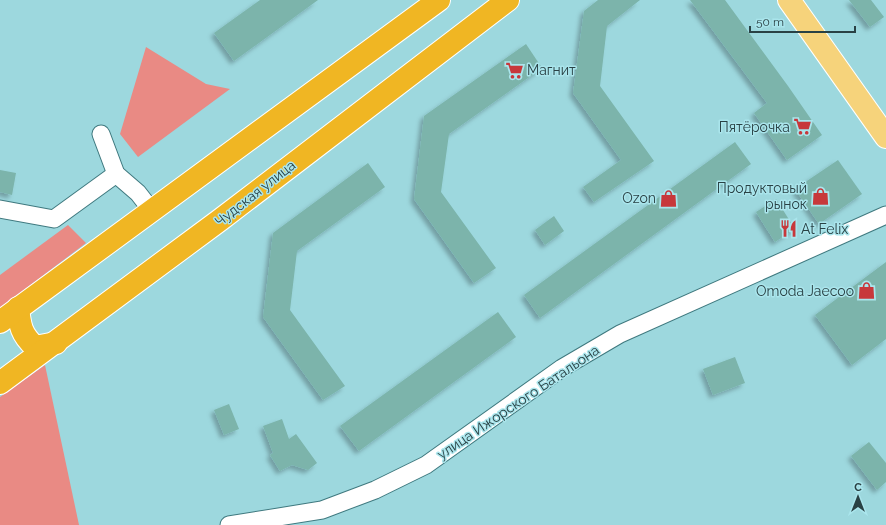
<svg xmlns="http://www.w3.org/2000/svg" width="886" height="525" font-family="Raleway,sans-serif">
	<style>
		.green { fill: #e98a84 }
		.building { fill: #7bb4ab; filter: url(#shadow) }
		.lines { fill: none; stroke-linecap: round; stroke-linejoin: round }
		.minor-casing { stroke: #3f797f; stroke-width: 19 }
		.major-casing { stroke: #fff; stroke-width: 24 }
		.highway-casing { stroke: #fff; stroke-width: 24 }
		.minor { stroke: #fff; stroke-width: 17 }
		.major { stroke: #f6d37b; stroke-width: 22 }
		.highway { stroke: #f0b623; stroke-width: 22 }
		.labels { text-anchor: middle; stroke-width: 3; stroke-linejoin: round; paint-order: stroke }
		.poi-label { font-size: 14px; fill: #294144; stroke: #aae5ec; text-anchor: end }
		.street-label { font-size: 14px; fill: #294144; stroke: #aae5ec }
	</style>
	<defs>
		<filter id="shadow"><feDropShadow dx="-3.5" dy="3.5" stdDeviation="2" flood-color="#0004"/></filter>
	</defs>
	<rect width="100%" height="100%" fill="#9dd8de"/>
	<g class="green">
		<path d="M146,47l60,37 24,5 -92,68 -18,-23z"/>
		<path d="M68,225l18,18 -86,65v-33z"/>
		<path d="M45,365l34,160h-79v-128z"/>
	</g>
	<g class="building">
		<path d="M260,0h58l-84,61 -20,-28z"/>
		<path d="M598,0h42l-33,26 -7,60 54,75 -60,41 -11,-15 38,-27 -48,-67 11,-82z"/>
		<path d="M690,0h35l63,86 34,49 -35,25 -33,-47 13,-10z"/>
		<path d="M849,0h22l13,17 -14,10z"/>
		<path d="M526,44l16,24 -93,66 -8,58 55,76 -22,15 -60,-84 10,-83z"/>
		<path d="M735,142l16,22 -211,154 -16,-23z"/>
		<path d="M838,160l24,34 -43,30 -24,-35z"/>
		<path d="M368,163l17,24 -88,64 -7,59 55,76 -22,14 -60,-83 10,-84z"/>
		<path d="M0,170l16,3 -4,22 -12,-3z"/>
		<path d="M776,199l19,30 -20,13 -19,-30z"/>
		<path d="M554,216l10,15 -19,14 -10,-15z"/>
		<path d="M886,262v77l-34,26 -37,-50z"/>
		<path d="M498,312l18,25 -157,114 -19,-25z"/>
		<path d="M735,357l10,26 -32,12 -10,-26z"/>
		<path d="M229,404l10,25 -15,6 -10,-25z"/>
		<path d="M282,419l7,20 7,-5 21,29 -9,7 -16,-5 -12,6 -10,-16 3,-2 -10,-27z"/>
		<path d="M869,442l17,21v19l-9,8 -26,-34z"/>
	</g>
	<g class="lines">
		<defs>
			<g id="minor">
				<path d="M101,134l15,40 22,19 14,18"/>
				<path d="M0,209l54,10 62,-45"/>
				<path d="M229,525l93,-15 53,-20 51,-25 136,-97 58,-34 266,-119"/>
			</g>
			<path id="major" d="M789,0l97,137"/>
			<g id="highway">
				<path d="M18,308c2,18 3,26 17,39l21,-4"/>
				<path d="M0,322l439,-322"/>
				<path d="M0,383l220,-163 288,-220"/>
			</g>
		</defs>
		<use href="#minor" class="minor-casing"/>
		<use href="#major" class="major-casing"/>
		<use href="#highway" class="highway-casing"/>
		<use href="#minor" class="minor"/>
		<use href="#major" class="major"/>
		<use href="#highway" class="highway"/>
	</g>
	<defs>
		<symbol id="supermarket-bare" viewBox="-9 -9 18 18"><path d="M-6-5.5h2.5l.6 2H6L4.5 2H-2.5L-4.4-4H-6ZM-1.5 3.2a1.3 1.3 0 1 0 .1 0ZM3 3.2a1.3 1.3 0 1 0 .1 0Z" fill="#c7383b" stroke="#aae5ec" stroke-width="2.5" paint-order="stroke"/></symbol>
		<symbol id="shop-bare" viewBox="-9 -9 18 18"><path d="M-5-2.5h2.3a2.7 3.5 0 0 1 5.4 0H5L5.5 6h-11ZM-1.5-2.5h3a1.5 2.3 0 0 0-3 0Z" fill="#c7383b" stroke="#aae5ec" stroke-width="2.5" paint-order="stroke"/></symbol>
		<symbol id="restaurant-bare" viewBox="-9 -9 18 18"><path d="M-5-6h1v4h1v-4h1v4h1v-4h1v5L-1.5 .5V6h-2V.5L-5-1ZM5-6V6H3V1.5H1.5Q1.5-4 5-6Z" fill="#c7383b" stroke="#aae5ec" stroke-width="2.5" paint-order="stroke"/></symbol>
	</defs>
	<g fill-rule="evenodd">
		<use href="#supermarket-bare" x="502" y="58" width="25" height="25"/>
		<use href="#supermarket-bare" x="790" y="114" width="25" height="25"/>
		<use href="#shop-bare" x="808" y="184" width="25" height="25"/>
		<use href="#shop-bare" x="656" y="186" width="25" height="25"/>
		<use href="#restaurant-bare" x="776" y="216" width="25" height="25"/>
		<use href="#shop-bare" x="854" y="278" width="25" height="25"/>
	</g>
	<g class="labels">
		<g class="poi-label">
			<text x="527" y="75" text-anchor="start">Магнит</text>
			<text x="790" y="132">Пятёрочка</text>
			<text x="807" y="193">Продуктовый<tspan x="807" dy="16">рынок</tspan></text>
			<text x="656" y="203">Ozon</text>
			<text x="801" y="234" text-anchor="start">At Felix</text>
			<text x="854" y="296">Omoda Jaecoo</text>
		</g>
		<g class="street-label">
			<text transform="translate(255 193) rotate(-38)" y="5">Чудская улица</text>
			<text transform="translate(518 402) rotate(-34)" y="5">улица Ижорского Батальона</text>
		</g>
	</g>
	<g transform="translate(858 497)" stroke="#aae5ec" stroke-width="3" paint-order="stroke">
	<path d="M0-3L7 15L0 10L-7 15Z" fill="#294144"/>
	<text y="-6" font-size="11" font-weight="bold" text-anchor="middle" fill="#294144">С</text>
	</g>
	<path d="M750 26v6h105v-6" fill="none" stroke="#294144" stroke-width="2"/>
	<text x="756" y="26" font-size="12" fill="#294144" stroke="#aae5ec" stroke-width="3" paint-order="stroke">50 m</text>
</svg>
